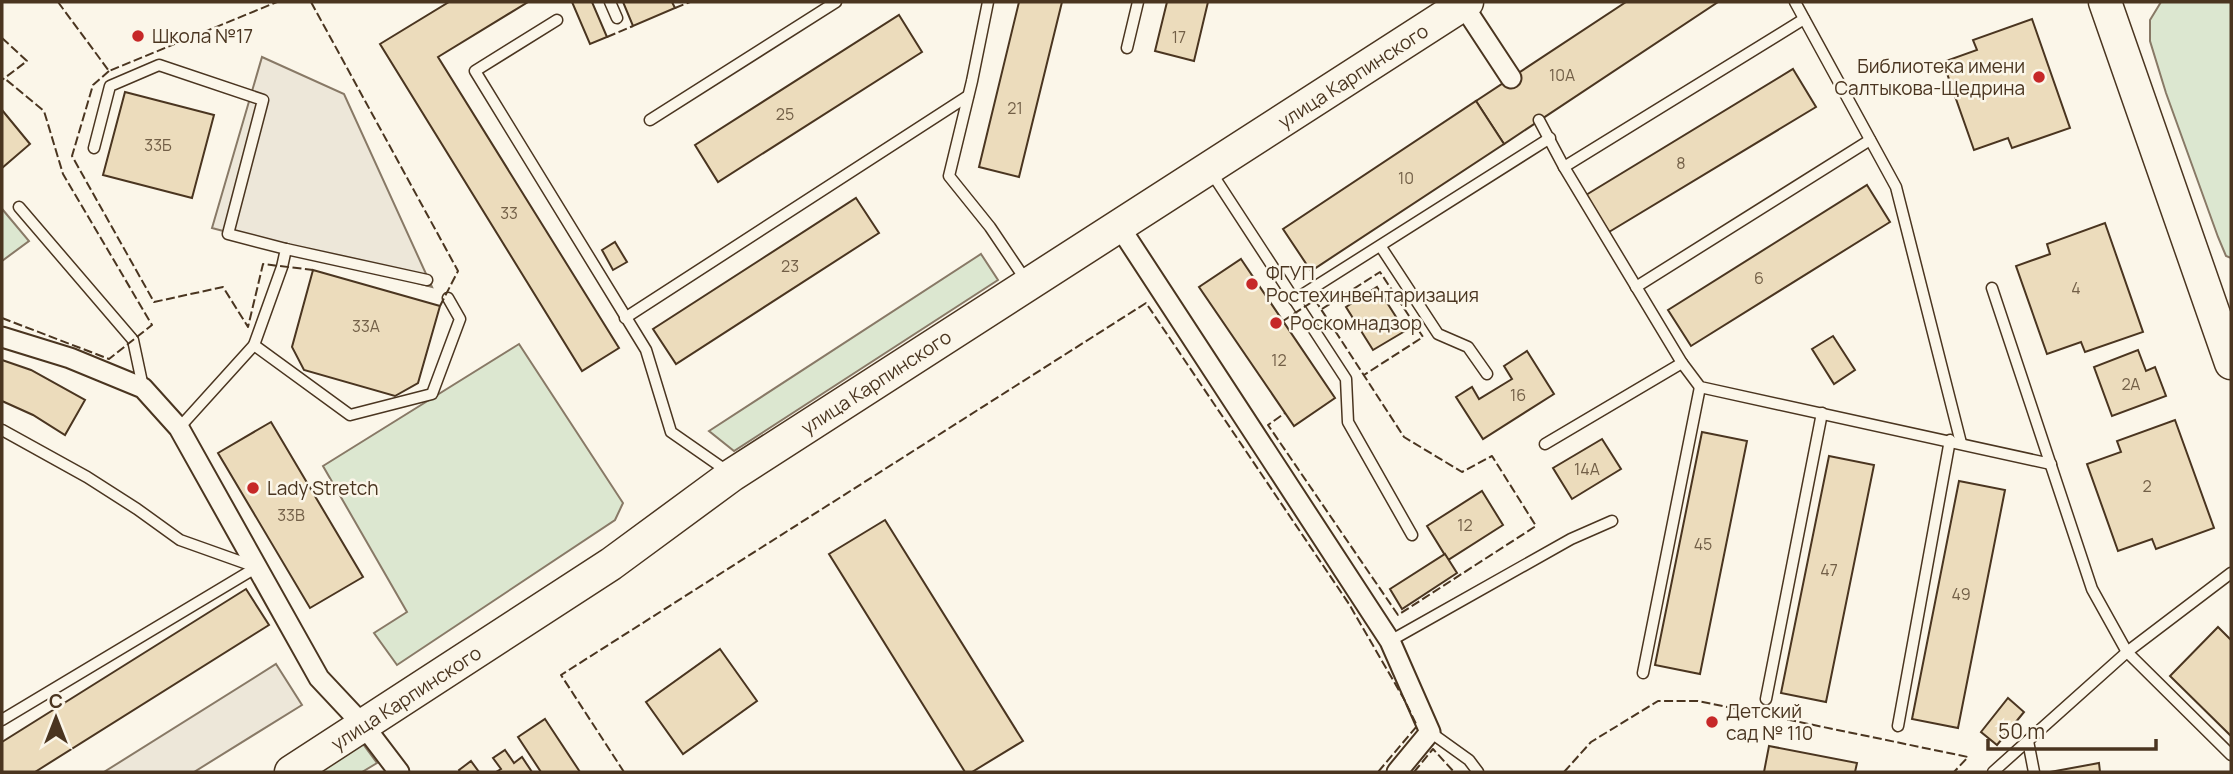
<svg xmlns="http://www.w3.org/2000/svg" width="2233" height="774" font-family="Manrope,sans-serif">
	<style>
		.green { fill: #dce7d0; stroke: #887966; stroke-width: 2 }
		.parking { fill: #ede7d9; stroke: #887966; stroke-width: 2 }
		.building { fill: #ecdcbc; stroke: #4a3520; stroke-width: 2 }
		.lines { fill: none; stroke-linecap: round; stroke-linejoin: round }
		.service-casing { stroke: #4a3520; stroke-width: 13 }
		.minor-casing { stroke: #4a3520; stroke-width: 23 }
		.primary-casing { stroke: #4a3520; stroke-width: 35 }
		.service { stroke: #fbf6e9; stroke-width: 10 }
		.minor { stroke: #fbf6e9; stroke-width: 19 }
		.primary { stroke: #fbf6e9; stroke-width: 32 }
		.fence { stroke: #4a3520; stroke-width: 2; stroke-dasharray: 9 3.5; stroke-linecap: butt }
		.poi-dot { fill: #c62828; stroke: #fbf6e9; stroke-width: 2.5 }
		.labels { text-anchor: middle; stroke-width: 5; stroke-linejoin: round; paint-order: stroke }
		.number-label { font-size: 16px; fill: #725f47 }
		.poi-label { font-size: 19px; fill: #4a3520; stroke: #fbf6e9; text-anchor: start }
		.street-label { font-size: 19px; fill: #4a3520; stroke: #fbf6e9 }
	</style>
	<rect width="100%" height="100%" fill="#fbf6e9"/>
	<g class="green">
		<path d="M2231,2v256l-5,-2 -8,-19 -52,-144 -16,-52v-21l11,-18z"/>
		<path d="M3,210l26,31 -27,20v-50z"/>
		<path d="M981,254l17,26 -264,171 -25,-20z"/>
		<path d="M519,344l104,159 -8,17 -218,145 -23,-32 33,-21 -84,-146z"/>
		<path d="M363,744l14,19 -15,9h-43z"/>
	</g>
	<g class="parking">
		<path d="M262,57l82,37 88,193 -220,-59z"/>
		<path d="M276,664l26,41 -108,67h-90z"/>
	</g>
	<g class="building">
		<path d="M449,2h79l-90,55 181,291 -37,23 -202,-327z"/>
		<path d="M572,2h20l15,35 -17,7z"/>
		<path d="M623,2h49l3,6 -42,18z"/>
		<path d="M1019,2h43l-43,175 -40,-10z"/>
		<path d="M1167,2h41l-14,59 -39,-10z"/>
		<path d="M1626,2h92l-214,142 -28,-43z"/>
		<path d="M899,15l23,37 -204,130 -23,-37z"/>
		<path d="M2032,19l38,109 -58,20 -4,-10 -34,12 -31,-88 34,-12 -4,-10z"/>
		<path d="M1793,69l23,38 -207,125 -23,-37z"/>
		<path d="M125,92l89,23 -22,83 -89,-23z"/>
		<path d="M1476,101l28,43 -193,127 -28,-42z"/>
		<path d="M2,110l28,34 -28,24z"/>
		<path d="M1867,185l23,37 -199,124 -23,-36z"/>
		<path d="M856,198l23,35 -203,131 -23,-35z"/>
		<path d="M2105,223l38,109 -58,20 -4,-10 -34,12 -31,-88 34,-12 -3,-10z"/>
		<path d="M615,242l12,20 -14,8 -11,-20z"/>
		<path d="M1241,259l94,139 -41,28 -95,-139z"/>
		<path d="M313,270l127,36 -22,77 -23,13 -91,-26 -12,-23z"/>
		<path d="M1377,287l28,44 -32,19 -27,-43z"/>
		<path d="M1833,336l22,34 -21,14 -22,-35z"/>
		<path d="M2138,350l8,21 9,-4 11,29 -54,20 -18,-49z"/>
		<path d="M1527,351l27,43 -71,45 -27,-42 16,-10 7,12 33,-20 -8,-13z"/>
		<path d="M2,360l29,10 54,30 -20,35 -32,-20 -31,-14z"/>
		<path d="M2175,420l39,108 -58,21 -4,-10 -34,12 -31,-87 34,-12 -4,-11z"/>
		<path d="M271,422l92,155 -53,31 -92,-155z"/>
		<path d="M1702,432l45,9 -47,233 -45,-9z"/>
		<path d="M1602,439l19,30 -49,30 -19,-31z"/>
		<path d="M1829,456l45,9 -48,237 -45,-9z"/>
		<path d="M1959,481l46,9 -47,238 -46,-9z"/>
		<path d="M1482,491l21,34 -55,35 -21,-34z"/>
		<path d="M885,520l138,221 -51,31h-7l-136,-218z"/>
		<path d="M1445,554l12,19 -55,36 -12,-20z"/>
		<path d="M246,589l23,36 -234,147h-33v-30z"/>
		<path d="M2218,627l13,13v96l-61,-60z"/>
		<path d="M720,649l37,52 -74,53 -37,-52z"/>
		<path d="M2008,698l16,14 -27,33 -16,-13z"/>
		<path d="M545,719l35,53h-39l-23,-35z"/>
		<path d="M1769,746l88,17 -2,9h-91z"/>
		<path d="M505,750l9,13 8,-6 10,15h-36l5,-3 -8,-11z"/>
		<path d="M471,761l8,11h-19l-1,-2z"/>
		<path d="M2099,763l1,9h-50z"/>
	</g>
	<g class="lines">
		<defs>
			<g id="service">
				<path d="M610,2l7,16"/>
				<path d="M988,2l-16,79 -23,95 41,51 37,55"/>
				<path d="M1795,2l101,185 65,256"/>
				<path d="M557,20l-82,51 171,279 25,82 56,39"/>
				<path d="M1127,48l11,-46"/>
				<path d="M650,120l186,-118"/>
				<path d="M1539,120l25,47 118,196 18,24 351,77"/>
				<path d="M94,148l16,-62 49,-21 104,35 -35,134 58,15 -4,18 -28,78 -75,83"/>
				<path d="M1564,167l240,-148"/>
				<path d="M1211,172l135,207 2,43 64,113"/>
				<path d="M19,207l114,133 10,47"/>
				<path d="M1381,247l57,87 30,13 19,27"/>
				<path d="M286,249l141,31"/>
				<path d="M1636,287l234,-147"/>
				<path d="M1992,288l100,301 35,63 104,103"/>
				<path d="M1294,300l256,-162"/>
				<path d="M625,318l343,-222"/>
				<path d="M254,345l96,70 82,-21 28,-75 -12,-21"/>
				<path d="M2,430l85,47 50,32 43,31 73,26"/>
				<path d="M1545,444l137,-81"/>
				<path d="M1390,641l181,-102 41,-18"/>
				<path d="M1643,673l57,-286"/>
				<path d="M1766,699l56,-286"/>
				<path d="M2,720l255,-153"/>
				<path d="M1898,726l52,-286"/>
				<path d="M1430,732l39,28 9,12"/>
				<path d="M2028,741l6,31"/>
				<path d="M1993,772l134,-120 104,-79"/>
			</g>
			<g id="minor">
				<path d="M1463,5l48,73"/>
				<path d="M1119,226l271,415 40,91 -33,40"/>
				<path d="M2,337l68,21 73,30 36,40 140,250 45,48 35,46"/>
			</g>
			<g id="primary">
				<path d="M2105,2l126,361"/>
				<path d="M291,772l320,-208 121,-89 735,-473"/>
			</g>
		</defs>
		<use href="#service" class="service-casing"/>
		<use href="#minor" class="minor-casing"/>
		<use href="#primary" class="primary-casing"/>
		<use href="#service" class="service"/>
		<use href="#minor" class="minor"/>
		<use href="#primary" class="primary"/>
		<g class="fence">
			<path d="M58,2l51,69 168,-69"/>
			<path d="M311,2l147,269 -18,35"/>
			<path d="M675,8l15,-6"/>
			<path d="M607,37l26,-11"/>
			<path d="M2,38l25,23 -25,19"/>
			<path d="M109,71l-16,14 -21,71 82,146 69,-15 25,40 15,-63 50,6"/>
			<path d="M1322,309l58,-37 43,65 -59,38"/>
			<path d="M2,318l107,41 43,-34 -89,-151 -19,-63 -40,-33"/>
			<path d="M1283,321l32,-21 89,137 58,35 30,-16 44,70 -138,89 -130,-190 17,-12"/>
			<path d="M624,772l-63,-97 585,-372 203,301 55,95 13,27 -39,46"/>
			<path d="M1414,772l19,-23 21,23"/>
			<path d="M1564,772l27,-30 67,-41h40l270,56 -14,15"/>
		</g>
	</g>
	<g class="poi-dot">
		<circle cx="138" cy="36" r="7"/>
		<circle cx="2039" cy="77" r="7"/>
		<circle cx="1252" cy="284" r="7"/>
		<circle cx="1276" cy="323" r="7"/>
		<circle cx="253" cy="488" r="7"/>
		<circle cx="1712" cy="722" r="7"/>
	</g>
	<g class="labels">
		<g class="number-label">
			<text x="1179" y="43">17</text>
			<text x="1562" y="81">10А</text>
			<text x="1015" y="114">21</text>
			<text x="785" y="120">25</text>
			<text x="158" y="151">33Б</text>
			<text x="1681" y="169">8</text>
			<text x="1406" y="184">10</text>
			<text x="509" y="219">33</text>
			<text x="790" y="272">23</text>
			<text x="1759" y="284">6</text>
			<text x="2076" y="294">4</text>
			<text x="366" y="332">33А</text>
			<text x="1279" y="366">12</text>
			<text x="2131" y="390">2А</text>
			<text x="1518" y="401">16</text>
			<text x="1587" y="475">14А</text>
			<text x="2147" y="492">2</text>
			<text x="291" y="521">33В</text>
			<text x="1465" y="531">12</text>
			<text x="1703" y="550">45</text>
			<text x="1829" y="576">47</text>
			<text x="1961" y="600">49</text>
		</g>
		<g class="poi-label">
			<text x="152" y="43">Школа №17</text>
			<text x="2025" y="73" text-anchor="end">Библиотека имени<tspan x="2025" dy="22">Салтыкова-Щедрина</tspan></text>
			<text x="1266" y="280">ФГУП<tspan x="1266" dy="22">Ростехинвентаризация</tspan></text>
			<text x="1290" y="330">Роскомнадзор</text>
			<text x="267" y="495">Lady Stretch</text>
			<text x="1726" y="718">Детский<tspan x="1726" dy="22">сад № 110</tspan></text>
		</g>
		<g class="street-label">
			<text transform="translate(1353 76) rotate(-33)" y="7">улица Карпинского</text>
			<text transform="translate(876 382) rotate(-33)" y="7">улица Карпинского</text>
			<text transform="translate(406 698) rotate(-33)" y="7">улица Карпинского</text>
		</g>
	</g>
	<rect width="2233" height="774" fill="none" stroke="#4a3520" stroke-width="7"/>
	<g transform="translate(56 718)" stroke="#fbf6e9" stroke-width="5" paint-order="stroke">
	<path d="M0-5L12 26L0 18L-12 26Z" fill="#4a3520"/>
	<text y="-10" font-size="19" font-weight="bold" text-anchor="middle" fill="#4a3520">С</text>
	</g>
	<path d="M1988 739v10h168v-10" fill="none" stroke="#4a3520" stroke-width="3.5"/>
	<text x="1998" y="739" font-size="21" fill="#4a3520" stroke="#fbf6e9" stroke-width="5" paint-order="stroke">50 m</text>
</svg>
